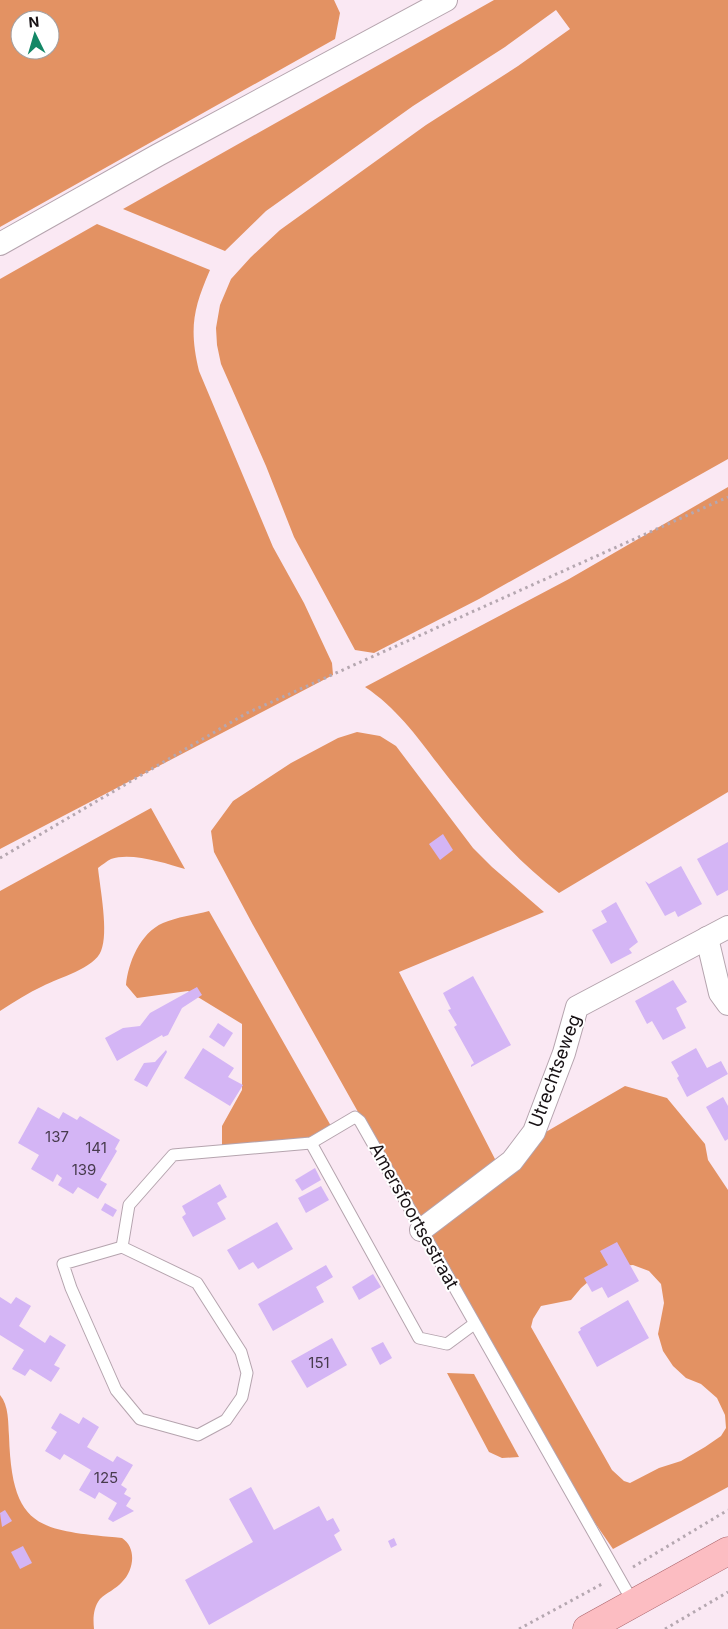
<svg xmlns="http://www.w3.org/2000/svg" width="728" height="1629" font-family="Inter,sans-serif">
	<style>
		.forest { fill: #e39263; fill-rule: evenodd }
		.building { fill: #d4b5f5 }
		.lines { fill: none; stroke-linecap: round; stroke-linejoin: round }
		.service-casing { stroke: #b5a4ae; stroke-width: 13 }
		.minor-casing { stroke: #b5a4ae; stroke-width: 24 }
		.primary-casing { stroke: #ab656b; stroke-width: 29 }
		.path { stroke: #b5a7b0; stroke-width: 3; stroke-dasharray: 2.5 4; stroke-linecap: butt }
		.service { stroke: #fff; stroke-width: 11 }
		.minor { stroke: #fff; stroke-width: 22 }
		.primary { stroke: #fcbdc2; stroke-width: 28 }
		.labels { text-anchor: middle; stroke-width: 4; stroke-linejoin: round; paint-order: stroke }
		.number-label { font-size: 15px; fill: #473b4d }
		.street-label { font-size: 18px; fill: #181215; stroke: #fff }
	</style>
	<rect width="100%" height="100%" fill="#fae8f3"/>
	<g class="forest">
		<path d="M0,0h334l6,13 -5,26 -335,188zM20,20h30v30h-30z"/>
		<path d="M494,0h234v459l-249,140 -105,54 -19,-3 -61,-113 -28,-71 -45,-102 -4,-19 -1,-17 4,-23 11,-26 20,-22 29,-27 146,-105 92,-59 52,-37 -14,-19 -51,37 -92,59 -147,105 -41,40 -102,-42z"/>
		<path d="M97,224l113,46c-17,39 -21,59 -11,101l74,176 31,56 28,60 1,12 -333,174v-570z"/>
		<path d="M728,487v305l-169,101c-46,-35 -83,-80 -118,-125 -23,-30 -44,-60 -76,-81l204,-108z"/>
		<path d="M357,732l23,4 16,10 77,102 19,19 52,45 -145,60 97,189 129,-75 42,12 38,46 3,16 20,30v297l-115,62 -20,-29 -158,-271 -182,-324 -39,-73 -3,-21 22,-30 58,-38 47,-25zM633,1265l16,6 12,13 3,19 -6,31 5,17 10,15 13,12 15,6 16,14 8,17 1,13 -5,8 -16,11 -24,14 -22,7 -29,15 -6,-2 -12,-11 -81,-143 2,-8 8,-13 30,-6 10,-12 15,-13 24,-9z"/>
		<path d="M151,808l34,61c-20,-6 -54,-17 -74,-10 -4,2 -9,6 -13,9 2,20 11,65 3,83 -6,17 -43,27 -58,35 -15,7 -29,16 -43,25v-120z"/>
		<path d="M209,911l122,215 -18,10 -29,11 -62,8v-29l20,-36v-66l-54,-33 -51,7 -11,-13c2,-22 14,-52 37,-62 14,-6 31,-8 46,-12z"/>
		<path d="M447,1373l27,1 45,83 -17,1 -13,-6z"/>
		<path d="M0,1395c9,11 8,27 9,41 3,93 29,94 113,102 15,10 12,32 0,44 -6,7 -16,11 -22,17 -7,9 -7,20 -6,30h-94z"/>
	</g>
	<g class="building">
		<path d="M443,834l10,16 -13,10 -11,-16z"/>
		<path d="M728,842v48l-11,6 -20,-37z"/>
		<path d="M681,866l21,38 -24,13 -3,-6 -10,5 -20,-35 4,3z"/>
		<path d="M616,902l22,40 -9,7 3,4 -21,11 -19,-34 15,-8 -6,-11z"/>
		<path d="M473,976l38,69 -40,22v-2l3,-2 -20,-36 3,-2 -9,-15 3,-1 -8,-16z"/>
		<path d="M673,980l14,22 -11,6 10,20 -23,12 -11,-19 -5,3 -12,-23z"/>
		<path d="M197,987l5,8 -20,13 -14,27 -5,2 -1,-2 -45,26 -12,-23 18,-10 17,-2 10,-13z"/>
		<path d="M218,1023l15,10 -9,14 -15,-10z"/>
		<path d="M203,1048l31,20 -6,9 15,8 -13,21 -46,-28z"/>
		<path d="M696,1048l11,20 14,-7 7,13 -41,23 -10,-19 2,-2 -8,-14z"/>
		<path d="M166,1050l1,2 -20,35 -13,-7 10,-17 11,-1z"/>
		<path d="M723,1097l5,9v33l-3,2 -19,-34z"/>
		<path d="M38,1107l21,12 4,-7 14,8 3,-4 40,24 -5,9 2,2 -17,29 7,4 -9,15 -20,-12 -5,7 -15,-9 4,-7 -5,-4 -4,8 -22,-13 8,-14 -21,-12z"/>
		<path d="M315,1168l6,12 -19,11 -7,-11z"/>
		<path d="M220,1184l7,13 -10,6 9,16 -33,18 -11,-20 4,-3 -4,-8z"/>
		<path d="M321,1186l8,14 -23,13 -8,-15z"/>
		<path d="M105,1203l12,7 -4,7 -12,-7z"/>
		<path d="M277,1222l16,27 -35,20 -5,-7 -14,8 -12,-20z"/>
		<path d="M617,1242l22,39 -31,17 -6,-11 -10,5 -8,-14 24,-13 -8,-14z"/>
		<path d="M326,1265l7,12 -17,10 8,15 -51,29 -15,-27z"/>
		<path d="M373,1274l8,13 -22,13 -7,-13z"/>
		<path d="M0,1297l11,7 5,-7 15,9 -12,20 26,17 5,-8 16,10 -12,20 6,3 -9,14 -21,-13 -5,7 -13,-7 12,-19 -24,-15z"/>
		<path d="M628,1300l21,38 -52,29 -19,-35 3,-2 -1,-2z"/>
		<path d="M332,1338l15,27 -40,23 -16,-27z"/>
		<path d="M383,1342l9,16 -12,7 -9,-17z"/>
		<path d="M60,1413l19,11 4,-7 16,10 -12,20 26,15 4,-6 16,9 -12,20 6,4 -3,5 7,4 -5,8 8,5 -21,11 -5,-3 9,-16 -18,-11 -4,7 -16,-9 12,-20 -27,-16 -4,6 -15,-9 12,-19 -6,-4z"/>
		<path d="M251,1487l23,43 45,-24 8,15 6,-3 7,13 -6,4 8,15 -133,75 -24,-45 68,-38 -24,-43z"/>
		<path d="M5,1510l7,11 -10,6 -2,-14z"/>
		<path d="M394,1538l3,7 -6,3 -3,-7z"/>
		<path d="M23,1546l9,17 -12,6 -9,-17z"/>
	</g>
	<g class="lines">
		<defs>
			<g id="service">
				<path d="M311,1143l108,195 28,6 27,-20"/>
				<path d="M122,1247l7,-42 44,-50 138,-12 44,-26 5,4 274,483"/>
				<path d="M122,1247l75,36 44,69 6,21 -5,24 -16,23 -28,15 -58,-16 -24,-29 -45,-102 -8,-24z"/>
			</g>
			<g id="minor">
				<path d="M0,244l158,-89 288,-155"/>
				<path d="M707,938l13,55 8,11"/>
				<path d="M421,1230l91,-69 22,-29 30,-79 13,-46 151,-80"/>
			</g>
			<path id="primary" d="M587,1629l141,-78"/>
		</defs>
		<use href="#service" class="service-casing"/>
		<use href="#minor" class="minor-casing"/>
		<use href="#primary" class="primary-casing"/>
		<g class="path">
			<path d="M0,858l247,-145 481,-216"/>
			<path d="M633,1567l95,-57"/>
			<path d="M519,1629l83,-45"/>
			<path d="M665,1629l63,-37"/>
		</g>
		<use href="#service" class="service"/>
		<use href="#minor" class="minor"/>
		<use href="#primary" class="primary"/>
	</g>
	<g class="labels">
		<g class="number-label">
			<text x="57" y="1142">137</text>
			<text x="96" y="1153">141</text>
			<text x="84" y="1175">139</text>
			<text x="319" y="1368">151</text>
			<text x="106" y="1483">125</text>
		</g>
		<g class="street-label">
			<text transform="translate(555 1071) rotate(-70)" y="6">Utrechtseweg</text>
			<text transform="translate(414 1216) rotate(61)" y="6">Amersfoortsestraat</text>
		</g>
	</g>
	<g transform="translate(35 35) rotate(355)"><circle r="24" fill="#ffffff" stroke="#a3a0a1"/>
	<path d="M0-4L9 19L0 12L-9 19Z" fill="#138766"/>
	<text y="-8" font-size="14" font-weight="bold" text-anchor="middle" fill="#181215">N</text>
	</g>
</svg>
